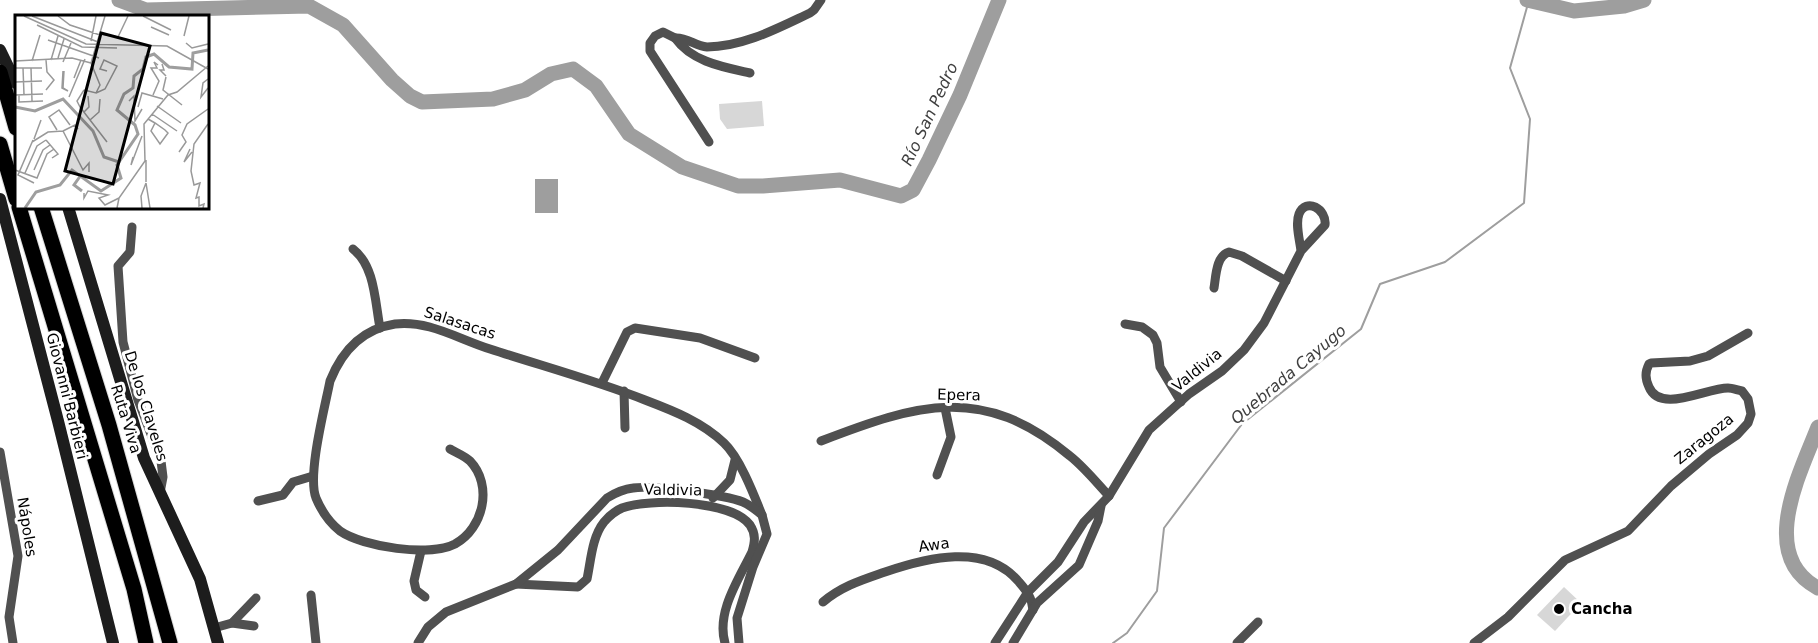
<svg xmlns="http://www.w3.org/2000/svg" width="1818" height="643" font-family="'DejaVu Sans',sans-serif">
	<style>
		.green { fill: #d7d7d7 }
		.water { fill: #9e9e9e }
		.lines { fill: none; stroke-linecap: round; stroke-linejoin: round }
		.stream { stroke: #9e9e9e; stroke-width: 2 }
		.river { stroke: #9e9e9e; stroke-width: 15 }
		.trunk-casing { stroke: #dbdbdb; stroke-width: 17 }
		.minor { stroke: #505050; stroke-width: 9 }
		.secondary { stroke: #1d1d1d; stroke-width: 12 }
		.trunk { stroke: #000; stroke-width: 15 }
		.poi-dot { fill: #000; stroke: #fff; stroke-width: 2 }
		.labels { text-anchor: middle; stroke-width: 6; stroke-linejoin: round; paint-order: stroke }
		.street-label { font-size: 15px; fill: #000; stroke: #fff }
		.poi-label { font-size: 15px; font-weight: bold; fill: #000; stroke: #fff; text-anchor: start }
		.water-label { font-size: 16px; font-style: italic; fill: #3f3f3f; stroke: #fff }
		.inset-river { fill: none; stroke: #9e9e9e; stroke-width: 3 }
		.inset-road { fill: none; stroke: #999; stroke-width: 1.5 }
		.view { fill: #000; fill-opacity: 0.15; stroke: #000; stroke-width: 3 }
		.inset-edge { fill: none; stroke: #000; stroke-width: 3 }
	</style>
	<rect width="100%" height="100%" fill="#fff"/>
	<g class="green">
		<path d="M762,101l2,25 -37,3 -7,-10 -1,-15z"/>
		<path d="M1564,587l17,16 -26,28 -18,-16z"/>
	</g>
	<rect class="water" x="535" y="179" width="23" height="34"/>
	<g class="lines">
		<path class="stream" d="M1113,643l14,-10 30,-42 7,-63 78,-104 119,-95 19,-45 65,-22 79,-59 6,-84 -20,-51 19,-68"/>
		<g class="river">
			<path d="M119,0l27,10 163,-4 34,19 49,55 18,16 12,6 71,-3 32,-9 26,-16 22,-5 23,17 33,48 53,33 56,19h25l77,-6 61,16 12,-6 16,-30 31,-65 39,-95"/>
			<path d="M1527,0l47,11 50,-5 20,-6"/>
			<path d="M1818,427c-18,46 -61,129 0,161"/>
		</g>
		<defs>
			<g id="trunk">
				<path d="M0,72l16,56"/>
				<path d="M0,144l16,55"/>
				<path d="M19,207l115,382 12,54"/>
				<path d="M41,207l68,218 61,218"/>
			</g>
		</defs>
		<use href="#trunk" class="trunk-casing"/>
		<g class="minor">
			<path d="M675,38l-12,-6 -8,4 -5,7v8l59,91"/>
			<path d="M750,73c-27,-6 -58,-11 -75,-35 12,-1 20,8 32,9 36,0 71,-19 103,-34l4,-3 7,-10"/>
			<path d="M132,227l-2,25 -12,14 5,76 15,58 23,61 2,16 -3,16"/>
			<path d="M353,249c22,17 22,53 27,79"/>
			<path d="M1214,288c2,-12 2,-32 15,-36l13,4 44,25"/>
			<path d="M1125,324l17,3 11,8 4,8 3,24 21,35"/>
			<path d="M602,383l25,-51 8,-4 65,10 55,20"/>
			<path d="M624,391l1,37"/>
			<path d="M821,441c96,-37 162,-58 249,15 14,11 26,26 39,40"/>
			<path d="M450,449c7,4 15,7 20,12 23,24 14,67 -15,83 -25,13 -92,3 -115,-13 -10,-8 -19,-21 -24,-33 -9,-23 9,-91 14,-117 12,-30 32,-52 65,-57 34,-4 63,15 95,25 52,17 104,31 155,51 29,11 57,22 79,43 16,15 30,52 38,72"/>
			<path d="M0,452l18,104 -9,61 4,26"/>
			<path d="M937,475l14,-38 -6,-29"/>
			<path d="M713,498l17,-18 5,-20"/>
			<path d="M258,501l25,-6 10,-13 20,-6"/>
			<path d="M421,551l-7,30 2,9 9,7"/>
			<path d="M516,584l62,3 9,-8c4,-19 5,-42 17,-57 5,-6 11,-11 18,-14 27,-10 110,-8 128,17 6,9 5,17 2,27 -13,27 -36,60 -27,91"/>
			<path d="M311,595l5,48"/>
			<path d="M823,602c19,-16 39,-22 62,-30 41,-14 101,-30 134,10 8,9 13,16 14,28"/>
			<path d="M232,623l22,3"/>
			<path d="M214,628l18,-5 24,-25"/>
			<path d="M418,643l10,-16 18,-15 70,-28 42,-34 49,-52c8,-5 16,-9 26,-10 19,-3 92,7 110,14 7,3 13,8 19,13l5,19 -14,33 -16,51 2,25"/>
			<path d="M995,643l33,-51 30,-30 26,-40 25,-26 40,-66 40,-36 33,-23 22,-21 20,-27 37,-72 24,-26c2,-16 -19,-28 -26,-11 -4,10 1,27 2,37"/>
			<path d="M1013,643l24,-40 42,-38 19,-44 3,-15"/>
			<path d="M1237,643l21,-21"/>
			<path d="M1474,643l34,-26 57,-57 63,-29 43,-45 38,-32 28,-19 11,-12 3,-9 -3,-15 -6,-8c-5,-1 -10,-3 -14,-3 -22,0 -68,26 -79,-1 -4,-9 -4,-15 0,-23l2,-1 39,-2 18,-5 40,-23"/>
		</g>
		<g class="secondary">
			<path d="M0,50l16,33"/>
			<path d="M0,199l58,222 55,222"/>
			<path d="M68,207l76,251 56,121 18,64"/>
		</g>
		<use href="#trunk" class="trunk"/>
	</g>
	<circle class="poi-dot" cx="1559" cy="609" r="6"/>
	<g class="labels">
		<g class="street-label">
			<text transform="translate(460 323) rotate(18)" y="5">Salasacas</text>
			<text transform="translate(1197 370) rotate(-39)" y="5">Valdivia</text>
			<text transform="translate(959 395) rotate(1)" y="5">Epera</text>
			<text transform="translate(67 396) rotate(76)" y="5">Giovanni Barbieri</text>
			<text transform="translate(146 406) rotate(73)" y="5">De los Claveles</text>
			<text transform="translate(126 419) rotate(73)" y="5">Ruta Viva</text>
			<text transform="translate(1704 439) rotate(-39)" y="5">Zaragoza</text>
			<text transform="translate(673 490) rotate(1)" y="5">Valdivia</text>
			<text transform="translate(27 527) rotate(81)" y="5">Nápoles</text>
			<text transform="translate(934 545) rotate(-8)" y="5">Awa</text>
		</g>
		<g class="poi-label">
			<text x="1571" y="614">Cancha</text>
		</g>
		<g class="water-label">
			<text transform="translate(929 114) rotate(-65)" y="6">Río San Pedro</text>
			<text transform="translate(1288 374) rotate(-40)" y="6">Quebrada Cayugo</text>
		</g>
	</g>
	<g transform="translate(15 15)">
		<rect width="194" height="194" fill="#fff"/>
		<path class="inset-river" d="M0,92l20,4 28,-12 30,32 11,26 15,5M66,160l-7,10 8,6M10,193l11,-16 24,-7 12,-15 29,21 20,-13 -4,-13 21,-31 -3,-9 -18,-15 7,-16 9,-6 1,-12 9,-7 3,-12 8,-3 15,13 23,2 1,-16 15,-3"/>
		<path class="inset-road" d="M9,1l62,28 81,2 41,23M17,1l66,26M43,1l12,9 30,10M128,1l28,14M22,10l45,22 35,1M136,12l18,8M85,19l18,3 10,-21M169,21l5,-20M33,25l51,18M76,26l5,-25M171,28l6,5 16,-4M43,43l6,-19M36,45l7,-24M0,46l57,-3 19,5M17,46l8,-26M48,47l8,-19M76,48l14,-47M147,49l2,6h-4l6,6M0,53h27M8,53l1,27M16,53l1,33M48,56l-1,17 6,3 -5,-3 1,-17M151,62l-3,13 19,15M59,63l7,-18M193,64l-5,4 -2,14 7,-9M0,67l27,-1M31,75l8,-10 -7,-8 -1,-12M69,75l12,3 4,-8 -9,-22M81,78l9,-4 12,-23 -13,-6 -4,9 7,2M0,80l28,-1M4,80v7l24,-1M138,80l6,-14 -8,-13h6l-3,-6 4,3M54,82l16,-38M114,86l5,-5 1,25 7,-12M142,91l24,17M65,92l27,35M123,92l4,-14 21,6M66,94l-4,-8 7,-11M69,97l5,-5 -1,-11M137,99l25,17M133,104l7,4 10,7 3,3 -8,11 -9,-13 4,-8M75,105l9,-8 1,-13M42,115l-8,-13 10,-7 11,15M48,116l12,-6 3,4M19,124l7,-19M18,125l-15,35 16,8M31,125l12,14 -6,4M17,127l16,-10 15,-1 20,39 6,-7v9M175,134l-6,13 8,-10M164,137l7,-10 -4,-7 5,-11 21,-15M118,142l-2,8 11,-29M131,145v22M0,155l22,8 10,-24 7,-5M19,155l9,-20 7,-5M10,158l12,-27 9,-6M131,168l4,25M69,178v5l4,-7 20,4 -9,3 6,7 14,-7M102,193l2,-10 26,-37 -1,-37 24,-29 9,-3 31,-26M127,193l-1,-12 5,-13M188,193l1,-4 -5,2v-9l-3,1 4,-15 -6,2 -3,-14 3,-27 14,-20"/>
		<path class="view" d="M86,18l49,13 -37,138 -48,-13z"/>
		<rect width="194" height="194" class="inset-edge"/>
	</g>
</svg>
